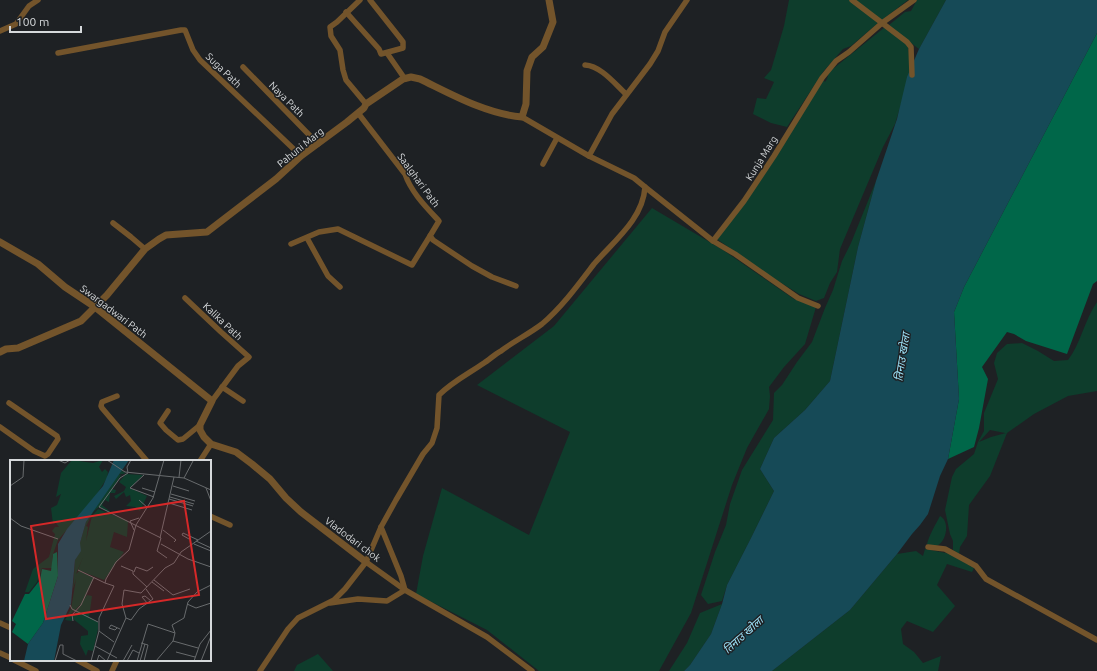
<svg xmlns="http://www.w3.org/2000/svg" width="1097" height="671" font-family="Ubuntu,'Noto Sans Devanagari',sans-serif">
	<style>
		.green { fill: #0e3d2c; fill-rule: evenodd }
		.forest { fill: #006749 }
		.water { fill: #164a57 }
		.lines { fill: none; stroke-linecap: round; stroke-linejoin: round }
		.minor { stroke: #73542b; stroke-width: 5.5 }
		.tertiary { stroke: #73542b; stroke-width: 7 }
		.labels { text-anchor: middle; stroke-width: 3; stroke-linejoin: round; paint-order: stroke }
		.street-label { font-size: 10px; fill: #d6d9db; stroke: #1e2124 }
		.water-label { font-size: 11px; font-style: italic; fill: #9ee4fa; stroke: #1e2124 }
		.inset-road { fill: none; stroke: #686b6d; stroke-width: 1 }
		.view { fill: #d62828; fill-opacity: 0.15; stroke: #d62828; stroke-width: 2 }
		.inset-edge { fill: none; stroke: #d6d9db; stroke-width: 2 }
	</style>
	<rect width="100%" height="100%" fill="#1e2124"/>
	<g class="green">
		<path d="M789,0h62l27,23 -27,23 -8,3 -20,23 -36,55 -16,-4 -18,-9 4,-16 9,1 8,-17 -10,-4 7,-8 13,-44z"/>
		<path d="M855,0h53l-26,20z"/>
		<path d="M917,0h29l-27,49 -25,-19 -5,-5 16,-13 6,-1z"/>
		<path d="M885,27l23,18 3,26 -16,53 -12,23 -43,102 -3,23 -7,11 -6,15 -8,3 -17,-7 -29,-18 -56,-39 30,-33 79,-124 2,2 2,-3 2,-7z"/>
		<path d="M876,181l-18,66 -28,134 -25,29 -31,28 -14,31 14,22 -23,47 -24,47 -5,16 -14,3 -7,-9 14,-43 11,-27 4,-21 12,-34 31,-50 1,-27 8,-8 15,-23 15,-20 13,-34 8,-18 9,-29 9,-18z"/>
		<path d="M652,208l71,42 71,49 22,8 -11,37 -21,23 -15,20 1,9 -1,13 -22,39 -15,37 -41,128 -32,58h-120l-52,-41 -71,-36 7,-38 19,-68 87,47 41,-103 -93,-47 77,-59z"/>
		<path d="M1097,302v89l-29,5 -34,18 -27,19 -17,43 -21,29 -2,31 -7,11 -1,7 -6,-4v-9l-3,-7 -5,-24 7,-33 4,-8 18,-15 4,-12 6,-11v-18l14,-34 -4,-16 3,-10 10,-9 15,-1 16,8 16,10 14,-1c13,-17 16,-39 29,-58zM990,430l15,3h1l-15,4 -12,5z"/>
		<path d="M940,516c13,6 4,39 -13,28 3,-11 8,-18 13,-28z"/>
		<path d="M925,549l26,5 23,14 -2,4 -25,-8 -10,21 18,21 -22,26 -26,-11 -6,8 2,15 11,8 9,11 18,-7 -3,15h-166l78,-61 47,-56 19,-3 7,5z"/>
		<path d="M722,604l-11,30 -21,31 -6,6h-15l18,-28 13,-30z"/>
		<path d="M318,654l15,17h-39l3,-6z"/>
	</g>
	<path class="forest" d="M1097,33v248l-4,3 -26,70 -41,-13 -12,-7 -7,-2 -25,35 6,12 -9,49 -5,19 -26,12 11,-60 -5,-87 10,-25z"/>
	<path class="water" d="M946,0h151v33l-133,254 -10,25 5,87 -11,60 -8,17 -12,38 -8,11 -8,9 -15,20 -47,56 -78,61h-88l6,-6 21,-31 11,-30 5,-19 24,-47 23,-47 -14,-22 14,-31 31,-28 25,-29 28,-134 18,-66 21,-62 10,-42 12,-28z"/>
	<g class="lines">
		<g class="minor">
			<path d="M360,0l-23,22 -7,5 1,9 9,14 3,20 3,10 20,24"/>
			<path d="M852,0l55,42 4,5 1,28"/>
			<path d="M346,12l33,37 2,5 22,-6v-6l-3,-4 -30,-38"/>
			<path d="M0,31l16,-7 13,-18 9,-6"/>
			<path d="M58,53l123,-23h4l8,20 7,10 101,96"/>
			<path d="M387,53l18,26"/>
			<path d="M585,65c16,1 30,19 41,29"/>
			<path d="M243,67l75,77"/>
			<path d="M358,113l47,61c6,18 21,33 34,47l-9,15 3,4 39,26 20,11 24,9"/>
			<path d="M522,117l67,39"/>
			<path d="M543,164l14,-26"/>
			<path d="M645,187l68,54 22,13 63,44 20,8"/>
			<path d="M113,223l18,14 14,12"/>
			<path d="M307,238l21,38 12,11"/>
			<path d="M713,241l31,-40 30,-45 48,-78 14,-17 13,-9 33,-29 32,-23"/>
			<path d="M291,244l28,-12 19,-3 74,36 18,-29"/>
			<path d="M185,298l36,34 28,25 -11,9 -26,35"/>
			<path d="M222,387l21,14"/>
			<path d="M117,396l-15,6 -1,4 1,2 45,53"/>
			<path d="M168,411l-8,12 6,7 12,10 5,-1 17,-14"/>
			<path d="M0,427l34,24 11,5 3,-2 10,-15 -1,-3 -48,-33"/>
			<path d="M200,461l11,-17"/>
			<path d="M210,516l20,9"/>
			<path d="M928,547l17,2 22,12 9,5 10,13 111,61"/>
			<path d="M366,562l39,28 82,47 45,34"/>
			<path d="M330,603l28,-4 29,2 18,-11 -4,-14 -20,-49"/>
			<path d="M0,623l11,5"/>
			<path d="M0,653l11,5"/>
			<path d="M14,660l22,11"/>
			<path d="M77,660l20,11"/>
			<path d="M112,671l5,-11"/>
			<path d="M260,671l28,-42 10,-11 36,-18 11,-11 21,-27 15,-35 15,-27 27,-46 9,-11 5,-15 2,-33c13,-13 29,-21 45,-32 5,-3 11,-9 17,-12 13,-10 28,-17 41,-27 20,-17 36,-39 52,-60 20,-23 49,-45 51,-77l-11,-9 -45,-22 23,-42 38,-50 8,-13 7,-19 22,-32"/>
		</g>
		<g class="tertiary">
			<path d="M0,242l38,22 27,23 30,20 117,94 -12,24v5l4,7 7,7 25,8 16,12 18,15 16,19 15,14 65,50"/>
			<path d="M0,352l6,-3 12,-1 63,-27 26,-26 38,-46 14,-10 7,-4 41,-3 69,-53 25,-23 46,-34 17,-14 2,-4 37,-25 8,-2 9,2c31,15 66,35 102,38l4,-13 1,-33 5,-14 11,-10 10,-25 -4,-22"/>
		</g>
	</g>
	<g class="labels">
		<g class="street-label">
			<text transform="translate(224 70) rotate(44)" y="4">Suga Path</text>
			<text transform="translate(287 99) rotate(45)" y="4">Naya Path</text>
			<text transform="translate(300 147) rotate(-39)" y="4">Pahuni Marg</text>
			<text transform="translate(761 158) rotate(-58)" y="4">Kunja Marg</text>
			<text transform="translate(419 180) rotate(54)" y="4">Saalghari Path</text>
			<text transform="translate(114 311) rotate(37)" y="4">Swargadwari Path</text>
			<text transform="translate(223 321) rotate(43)" y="4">Kalika Path</text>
			<text transform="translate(353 539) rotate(37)" y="4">Vladodari chok</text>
		</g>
		<g class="water-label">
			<text transform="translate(902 357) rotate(-81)" y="4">तिनाउ खोला</text>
			<text transform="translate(743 635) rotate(-42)" y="4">तिनाउ खोला</text>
		</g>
	</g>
	<g transform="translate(10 460)">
		<rect width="201" height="201" fill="#1e2124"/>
		<path d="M62,0l21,3 10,-3 -4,7 3,5 3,-3 3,3 -1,6 -12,19 -37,43 -6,17v11h-10l-5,14 -8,10h-4l8,-23 16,-12 6,-23 -3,-3 3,-4h4l-3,-4 -3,1 -2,-16 6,-3 4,-11 -5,3 5,-24zM110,10l6,3 -8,2h3l-9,14 4,1 -1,3h-5l-1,9 -4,-2 -3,5 10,8 -13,-6 -5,4 -8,15 2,1 -2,14 6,-25 6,-7 30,12 -1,16 -13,-5 -4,15 14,5 -20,28 -26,-10 5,-13 -7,17 3,-3 15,7 -11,24 -12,12 1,7 -7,-1 6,-11 5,-30 -3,10 2,-29 11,-38zM116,14l17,1 -13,13 17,8 -7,15 -5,-4 -9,-1 5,-5 -1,-6 -4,2 -2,-5 -8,7 -2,-3 10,-5 2,-4 -7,-5zM77,135l5,1 -3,22 9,4v7l-5,22 -5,-1 -2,6 -6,-12 1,-8 7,-1v-4l-16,-13z" fill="#0e3d2c"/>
		<path d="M47,92l1,24 -15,47 -15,21 -16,-12 4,-8 -4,-3 13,-27h4l11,-14 2,-11 9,2 2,-17z" fill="#006749"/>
		<path d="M104,0h15l-43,62 -6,21 1,8 -6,9 -4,44 -10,21 -7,36h-30l4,-17 15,-21 15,-47v-32l9,-15 36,-43z" fill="#164a57"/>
		<path class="inset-road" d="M48,0l7,3 5,-3M74,0h15M97,0l18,12 59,6 27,12M121,0l-4,7 1,6 -8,5 -21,29 62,31 -4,13 10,7M134,15l-14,13 24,9M169,17l2,-17M174,18l9,-17M0,26l13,-9 1,-17M163,26l16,5M132,28l13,4M196,28l5,13M161,34l24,7M160,37l24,7M159,39l24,7M129,40l9,8M159,43l23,7M0,58l11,8 37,13M124,70l-4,-9 9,-3M153,70l13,10 -2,2M150,78l14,-61M179,79l-7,-4 1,-2 15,7M186,81l15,7M151,84l27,15 23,8M184,84l17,7M111,106l12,5v3l14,13M68,110l27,13M124,112l2,-5 11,4 6,-4M144,120l19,15 17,-6M142,122l12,9M138,144l-6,-7 3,-1 6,5M177,144l9,4 15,-5M60,145l2,4 26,13M116,158l5,2 8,-11 14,-10 -7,-10M63,161l-1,-6 9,-10 13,-28M107,168l-2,2 -6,-2 2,-3 9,4M89,171l15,11M163,181l25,7M131,183l7,2 -4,16M85,186l22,12M166,192l19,5M53,194l14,7M45,201l5,-16h3v9M81,201l8,-30v-13l15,-32 -9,-3 1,-4 10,-17 13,-12 7,-25 17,-27 11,-38M87,201l2,-6 7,6M97,201l19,-43 -4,-14 2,-14 17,3 24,-25 9,-5 7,-11 30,-21M113,201l9,-16M117,201l6,-11 6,3M127,201l11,-37 27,9M130,201l5,-17M146,201l17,-20 2,-8 -3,-8 12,-7 4,-16 9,-10 14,-7M184,201l6,-17 11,-14M191,201l10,-25"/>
		<path class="view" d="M174,41l15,94 -153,24 -15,-93z"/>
		<rect width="201" height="201" class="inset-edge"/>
	</g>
	<path d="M10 26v6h71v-6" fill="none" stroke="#d6d9db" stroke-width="2"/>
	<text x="16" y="26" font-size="12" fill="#d6d9db" stroke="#1e2124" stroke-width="3" paint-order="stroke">100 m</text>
</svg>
